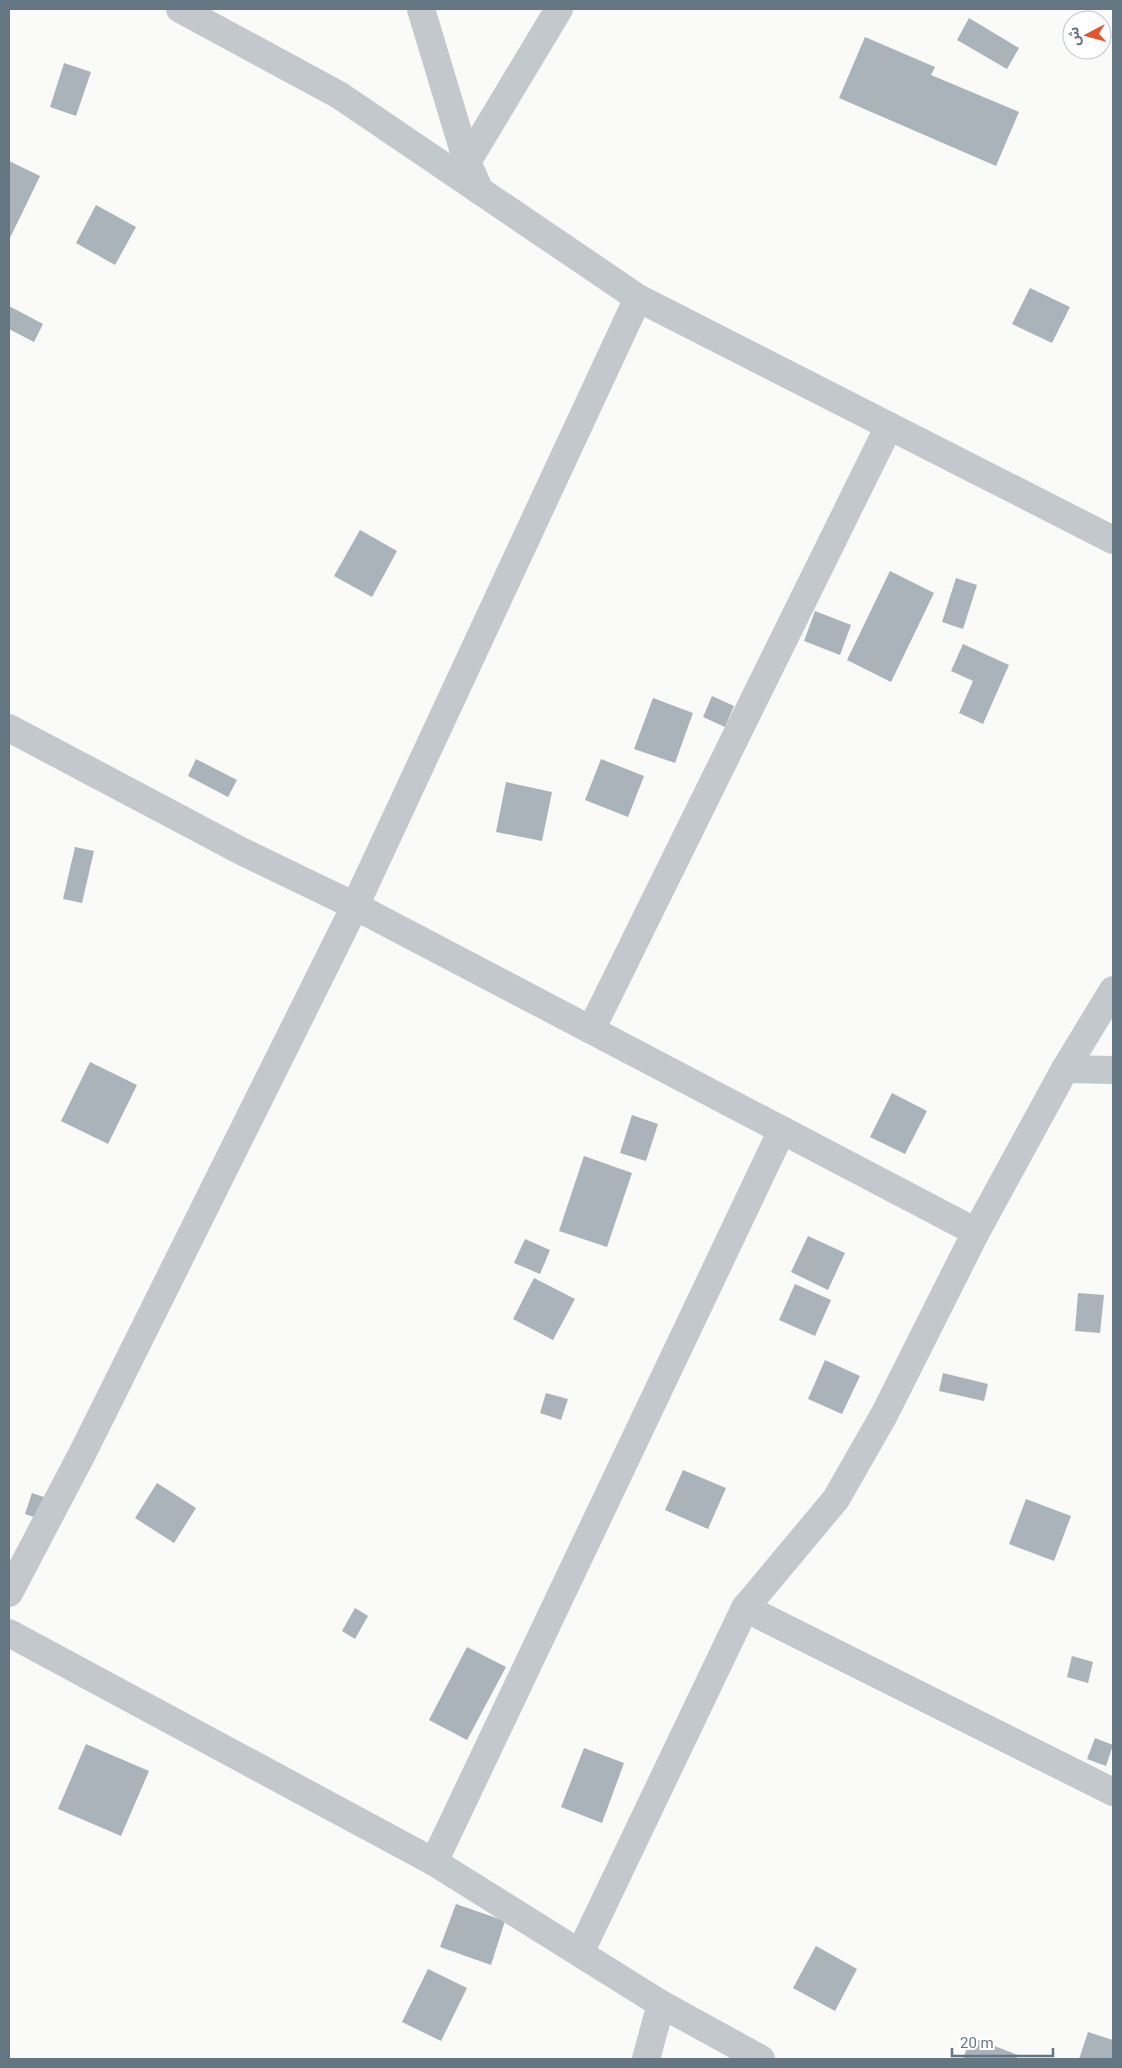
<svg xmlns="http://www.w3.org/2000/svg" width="1122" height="2068" font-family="Roboto,'Noto Sans Arabic',sans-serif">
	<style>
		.building { fill: #aab3b9 }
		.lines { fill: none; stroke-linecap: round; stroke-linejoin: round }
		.street { stroke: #c3c8cc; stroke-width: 28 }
	</style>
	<rect width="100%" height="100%" fill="#fafaf8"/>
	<g class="building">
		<path d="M969,18l50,30 -12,21 -50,-29z"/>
		<path d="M865,37l70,30 -4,8 88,37 -23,54 -157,-68z"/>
		<path d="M64,63l27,9 -15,44 -26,-9z"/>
		<path d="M9,161l31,15 -31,64z"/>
		<path d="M96,205l40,22 -21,38 -39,-22z"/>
		<path d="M1030,288l40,19 -18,36 -40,-19z"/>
		<path d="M9,306l34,18 -9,18 -25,-13z"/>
		<path d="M360,530l37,21 -25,46 -38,-21z"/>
		<path d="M890,571l44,22 -43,89 -44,-22z"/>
		<path d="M956,578l21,7 -14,44 -21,-7z"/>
		<path d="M815,611l36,14 -11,30 -36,-14z"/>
		<path d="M963,644l46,21 -26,59 -24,-11 14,-32 -22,-10z"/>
		<path d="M712,696l22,10 -9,21 -22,-10z"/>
		<path d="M653,698l40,15 -18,50 -41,-14z"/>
		<path d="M196,759l41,21 -9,17 -40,-21z"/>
		<path d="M601,759l43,17 -16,41 -43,-17z"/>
		<path d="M506,782l46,10 -10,49 -46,-9z"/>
		<path d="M75,847l19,4 -12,52 -19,-4z"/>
		<path d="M90,1062l47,23 -29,59 -47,-23z"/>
		<path d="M892,1093l35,18 -22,43 -35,-17z"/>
		<path d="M632,1115l26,9 -12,37 -26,-8z"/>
		<path d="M584,1156l48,17 -25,74 -48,-16z"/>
		<path d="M808,1236l37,17 -17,37 -37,-18z"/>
		<path d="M525,1239l25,11 -10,24 -26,-11z"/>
		<path d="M534,1278l41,21 -22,41 -40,-21z"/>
		<path d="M795,1284l36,16 -16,36 -36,-16z"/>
		<path d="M1078,1293l26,2 -4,38 -25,-2z"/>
		<path d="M825,1360l35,16 -18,38 -34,-15z"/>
		<path d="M943,1373l45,11 -4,17 -45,-10z"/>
		<path d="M546,1393l22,6 -7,21 -21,-7z"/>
		<path d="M683,1470l43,18 -18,41 -43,-19z"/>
		<path d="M157,1483l39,25 -22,35 -39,-25z"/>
		<path d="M32,1493l21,7 -7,21 -21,-7z"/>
		<path d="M1026,1499l45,17 -17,45 -45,-17z"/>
		<path d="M355,1608l13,8 -13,23 -13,-8z"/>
		<path d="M467,1647l39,20 -39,73 -38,-20z"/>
		<path d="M1072,1656l21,6 -5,21 -21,-6z"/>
		<path d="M1095,1738l18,7 -7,21 -19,-7z"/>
		<path d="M86,1744l63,27 -28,65 -63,-27z"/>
		<path d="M584,1748l40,15 -22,60 -41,-16z"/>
		<path d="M456,1904l49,17 -14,44 -51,-18z"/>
		<path d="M816,1946l41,23 -22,42 -42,-23z"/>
		<path d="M428,1969l39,19 -26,53 -39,-19z"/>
		<path d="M1088,2032l25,8v19h-34z"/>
		<path d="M971,2037l47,18 -2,4h-53z"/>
	</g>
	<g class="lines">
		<g class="street">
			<path d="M180,9l159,86 299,203 475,242"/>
			<path d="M421,9l46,153 13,29"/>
			<path d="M467,162l92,-153"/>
			<path d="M9,728l234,124 112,54 621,326"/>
			<path d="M591,1030l298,-604"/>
			<path d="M1065,1069l48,1"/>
			<path d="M9,1593l73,-139 273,-548 283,-608"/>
			<path d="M745,1608l368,184"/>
			<path d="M9,1633l425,229 227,142 100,55"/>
			<path d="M434,1862l348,-732"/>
			<path d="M580,1953l165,-345 91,-109 48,-84 92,-183 89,-163 48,-79"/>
			<path d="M646,2059l15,-55"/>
		</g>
	</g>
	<rect width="1122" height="2068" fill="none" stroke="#657683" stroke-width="20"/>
	<g transform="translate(1087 35) rotate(264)"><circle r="24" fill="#ffffff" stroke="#c1c8cd"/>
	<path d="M0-4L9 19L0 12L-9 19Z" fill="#e4572e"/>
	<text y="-8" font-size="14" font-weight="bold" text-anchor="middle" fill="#657683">ش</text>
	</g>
	<path d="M952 2048v8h101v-8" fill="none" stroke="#657683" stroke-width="2.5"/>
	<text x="960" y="2048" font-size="15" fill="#657683" stroke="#ffffff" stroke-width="4" paint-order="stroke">20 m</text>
</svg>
